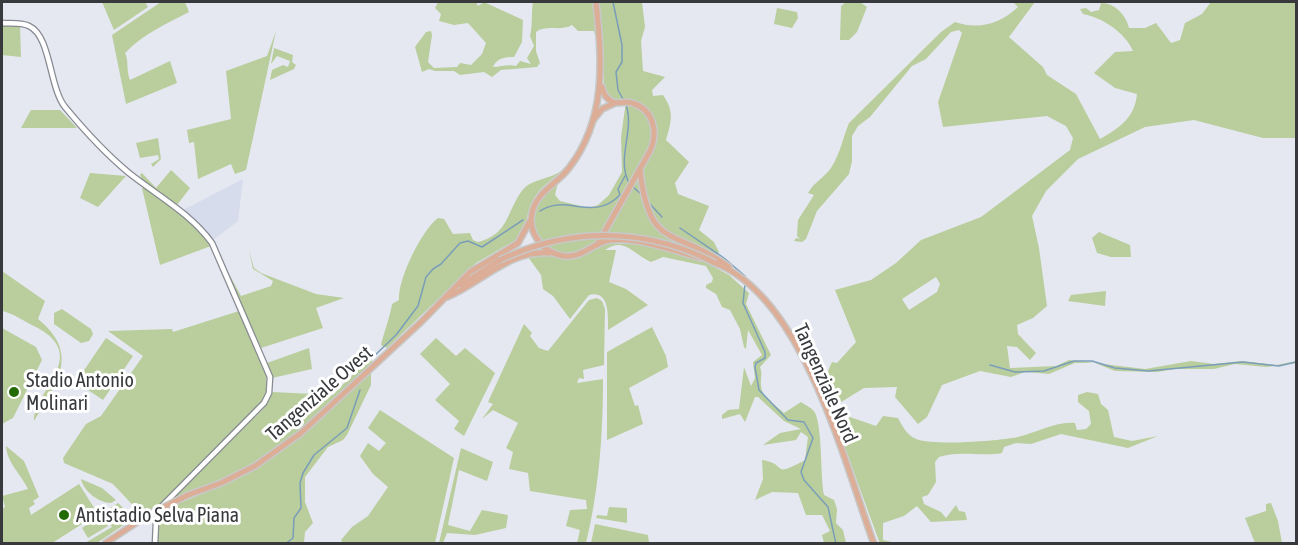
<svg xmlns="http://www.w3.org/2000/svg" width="1298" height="545" font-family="'Asap Condensed',sans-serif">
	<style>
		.built { fill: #d6dcec }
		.green { fill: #b9ce9c; fill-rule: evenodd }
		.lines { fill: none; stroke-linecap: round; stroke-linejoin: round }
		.stream { stroke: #7a9eb9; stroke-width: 1.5 }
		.secondary-casing { stroke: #878a91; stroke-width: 7 }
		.primary-casing { stroke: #c7c8c8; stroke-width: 8 }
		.secondary { stroke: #fff; stroke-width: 4.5 }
		.primary { stroke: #dcad97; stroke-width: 5 }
		.primary-bridge-casing { stroke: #c7c8c8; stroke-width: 8; stroke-linecap: butt }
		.primary-bridge { stroke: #dcad97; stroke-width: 5 }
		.poi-dot { fill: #226a04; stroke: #fff; stroke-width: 2 }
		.labels { text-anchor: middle; stroke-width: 6; stroke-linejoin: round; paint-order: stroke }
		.poi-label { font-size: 20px; fill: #37393c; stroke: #fff; text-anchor: start }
		.street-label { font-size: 20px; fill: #37393c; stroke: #fff }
	</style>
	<rect width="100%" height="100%" fill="#e5e8f1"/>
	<path class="built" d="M243,179l-5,42 -26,20 -29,-31z"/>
	<g class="green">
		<path d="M102,2h43l3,5 -34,23z"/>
		<path d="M161,2h24l4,10c-23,12 -46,22 -64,41 4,8 1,18 5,27l40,-19 7,22 -51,21 -14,-69z"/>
		<path d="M438,2h38l2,4 6,-4 39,18 -1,22 -8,15c-8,0 -17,1 -21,10 8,0 15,-3 23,-1l4,-5 11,3 -4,-6 7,-12 -4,-10c3,-11 1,-23 3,-34h61l2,12 4,-1 -1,-11h43l3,25 -4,14 2,30 22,6 -13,13 1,6 10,-1c12,17 8,27 3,45l23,22 -14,21 3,11 31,12 -10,24 15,12 5,10 -10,12 20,11 20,18 -3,11 25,51 -11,12c3,8 0,11 1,19 1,12 15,19 23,27l17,-11c4,3 9,5 12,8 10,9 7,68 11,85l10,5 3,9 -1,14 7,7 3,13h-22l-2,-8 8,-4 -8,-16h-16l-8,-22 -26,-1 -17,8 8,-21 -1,-19c27,4 8,19 43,0l3,-23 -7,-5 -5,8 -33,5 17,-12 21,-4 -17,-8 -26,-24h-3l-10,25 -5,-8 -18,5v-4l6,-5 11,-1 5,-42 7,19 4,-8 -2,-16 9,-7 -14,-25 -2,19 -2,-2 -4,-18 -10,-19 -8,-3 -6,-13 -10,-6v-3l6,-3 1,-4 -7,-12 -43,-9 -12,5c-17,-7 -27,-26 -46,-12h11l-7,32 17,7 22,16 -40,25c0,-14 2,-40 -19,-35l-19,24 -17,-23 -10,-7 -2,-14 -13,-18 18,-3 28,4 13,-4 18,-11 28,1v-4l-22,-2 -10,3 18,-31 -3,-2c-7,12 -14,31 -25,39 -41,31 -87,-36 -33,-65l-3,13 5,6 29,7 9,-3 11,-10 13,-23 -1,-35 5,-36 -11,-1 -11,-9 -1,-50 -4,1c2,42 -3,90 -32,123 -10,12 -25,20 -33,33 -8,12 -6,27 -13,39l-45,26 -89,85 -6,-3c3,-13 9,-28 11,-41l7,-4c-2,-19 22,-69 39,-82l6,1 9,15 17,-1 3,7 5,2c30,-8 28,-28 43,-50 10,-15 31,-11 43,-24 28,-30 41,-98 30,-137h-16l-6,-6c-12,7 -25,-1 -36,7v19l4,12 -3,4 -36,3 -9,7 -8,-5 -24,3 -6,-4h-19l-6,-2 -7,3 -7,-25 11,-15 5,-1 1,4 -4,27 6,6 23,-1 3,-4 11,2 11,-11 4,-11 -18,-20 -14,2 -15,-4 2,-7 -6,-6z"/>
		<path d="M846,2h14l7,5 -10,25 -8,8h-9l1,-34z"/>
		<path d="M1013,2h22l-26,35 34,30 4,8 29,19 24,45c20,-11 35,-22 37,-45l-22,-6 -21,-15 21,-21 18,-1c-8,-19 -32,-34 -50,-37l-3,-5 6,-1 5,4 8,-2 2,-7c14,0 25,12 28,25h16l11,-5 15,20 9,-3 5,-17 17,-9 9,-12h85v136h-33l-69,-18 -49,7 -67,32 -32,32 -14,25 7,32 8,58 -14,12 -16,7 1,9 18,19 -6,7 -13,-13 -10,-1 3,22 46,-2 13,-6 76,9 46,-8 23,3 27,-3 35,4 20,-4v2l-30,4 -31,-3 -21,5h-39l-18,3 -42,-1 -20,-8h-20l-26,11 -24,-2 -14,5 -31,-6 -38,14 -15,32 -9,7 -23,-27 2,-10 -33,1 -31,19c-7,-18 -10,-27 -1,-45l5,1 19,-21 -21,-52 36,-10 25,-17 25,-23 60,-23 89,-67 3,-12 -7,-12 -19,-10 -104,11 -5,-25 24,-69 -3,-3 -8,2 -25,27 -14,7 -42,51 -12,9 -6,10v25l-3,13 -32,37 -11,28 -4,3 -8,-1 2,-3 4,1 -3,-3 1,-16 16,-25 -6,-2c6,-11 16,-15 23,-25 10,-16 11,-28 18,-45l92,-91 14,-10c24,8 45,2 63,-15zM936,277l4,7 -3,8 -28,18 -7,-11z"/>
		<path d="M777,8l20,4 1,6 -6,10 -18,-4z"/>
		<path d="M2,24l18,2 1,31 -19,-2z"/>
		<path d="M276,31l-30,139 -11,4 -4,-10 -33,15 -4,-37 -5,1 -2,-13 44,-11 -5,-48 41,-15z"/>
		<path d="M274,48l19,7 -1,7 4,3 -2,4 -24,11 2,-10 11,-5 5,2 2,-6 -13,-5 -6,8z"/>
		<path d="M31,110h29l17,18h-56z"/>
		<path d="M158,138l3,21 -8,8 -2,-3 8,-5 -1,-4 -18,3 -4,-15z"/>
		<path d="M171,170l19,18 -13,17 -35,-26 -2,-4 2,-2 14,15z"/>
		<path d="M90,173l36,3 -28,31 -18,-9z"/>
		<path d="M142,188h5l49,38 15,20 -51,19z"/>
		<path d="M1099,232l31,13 1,12h-20l-14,-4 -5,-15z"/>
		<path d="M249,250l5,18 7,5 55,21 28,4 -28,10 7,20 -62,20 -38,-85 18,33 30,-10 2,-5 -20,-12z"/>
		<path d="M2,271l43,30 -7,18c42,34 20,64 -4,102 0,-31 57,-65 2,-94 -11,-5 -23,-14 -34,-16z"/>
		<path d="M1106,291l-1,15 -37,-5 3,-6z"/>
		<path d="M597,298l5,3 3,8 -1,56 -21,5 1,9 -5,-1 -2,5 26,-4c0,56 -4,110 -17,164h-9l3,-13 -14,-4 4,-16 17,-1 -1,-9 -56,-9 -2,-18 -19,-4 4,-17 -7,-4 12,-25 -25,-13 -11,9 11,-15 -5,-2 36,-78 8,9 -2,3 9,12 9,3 41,-51z"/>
		<path d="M62,309l29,20 2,5 -4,7 -8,2 -27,-19v-11z"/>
		<path d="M239,311c11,27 42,67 20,95l-98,98 -19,11 -29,-31 -49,-21 -1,-5 23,-34 15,-8 42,-60 -35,-25 64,-2 1,3z"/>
		<path d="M652,327l14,29 2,11 -39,21 6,18 3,-1 5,19 -36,16v-88z"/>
		<path d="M2,328l34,19 6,13 -29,58 -11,6z"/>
		<path d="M106,338l27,18 -30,44 -27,-18z"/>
		<path d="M436,338l20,18 9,-8 30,25 -31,63 -10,-7 5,-8 -24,-21 15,-16 -30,-30z"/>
		<path d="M309,348l3,21 -40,9 -5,-15z"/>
		<path d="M367,359l7,3c-35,33 -70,69 -111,96 -27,18 -61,29 -92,41l92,-90 10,-17 60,3z"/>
		<path d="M371,373v12l-24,50 -4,5 -15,7 -23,30v25l8,21 -8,9 -1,11 -147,1 4,-33 73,-31 47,-28z"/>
		<path d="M1087,392l11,2 3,10 7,6 6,27 18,4 26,-5 -30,12 -67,-14 -30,10 -15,-1 -12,4 -2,6c-19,4 -43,-3 -63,4l-4,5 1,20 -8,13 -6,2 2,7 17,8 5,6 10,-13 3,6 6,1 2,8 -36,2 -14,-16 -13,10 -21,7v17l13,3 -16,1 -45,-124 11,1 4,-4 26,9 7,-10 15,2c4,8 9,17 18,21 20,7 75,2 97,-1 20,-3 41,-17 62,-15l2,7 9,-1 5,-5 -2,-13 -11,-9v-7z"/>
		<path d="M380,410l74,48 -19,85 -92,1 -2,-4 11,-13 16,-11 20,-29 -15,-13 -13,-18 8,-13 11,8 7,-8 -18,-15z"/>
		<path d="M6,446l18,15 15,36 -6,4 2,3 -6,4 2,7 48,-31 19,30 -46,29h-50v-34l3,-2 -3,-11 26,-7c-7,-15 -21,-26 -22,-43z"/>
		<path d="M461,448l32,14 -6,19 -28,-11 -11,55 22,6 12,-21 26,5 -2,13 -31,7 -28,-2 -4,10h-4z"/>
		<path d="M81,479l21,9 14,12 -5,3c-13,0 -28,-13 -30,-24z"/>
		<path d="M118,503l16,15 -37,25h-12l27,-16 -9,-14z"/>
		<path d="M1271,503l7,18 4,22h-27l-10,-25 21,-7v-7z"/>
		<path d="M609,507l18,1v15l-31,-5 1,-3 10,1z"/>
		<path d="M101,515l7,11 -20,12 -6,-10z"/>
		<path d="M595,524l53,11 1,8h-58z"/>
	</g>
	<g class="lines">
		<g class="stream">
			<path d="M613,2l9,43v17l-6,10 2,18 6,11"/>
			<path d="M626,105c9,25 -10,53 3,78"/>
			<path d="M632,186l10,9"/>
			<path d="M649,203l13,14"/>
			<path d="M540,211c27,-18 52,12 80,-16l-2,-6 7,-13"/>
			<path d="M680,228l44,30 21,18"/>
			<path d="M745,284l-2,19 22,49v6l-9,5 -1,4 4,23 29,30 16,2 9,16 -12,34 3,8 24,27 8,37"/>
			<path d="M371,359l25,-24 22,-29 8,-29 7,-8 8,-5 19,-21 8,-2 14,6 41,-27"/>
			<path d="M990,365l25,7 29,-1 30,-10h18l23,7 33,3 95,-9 36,4 17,-4"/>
			<path d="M285,544l8,-6 1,-20 7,-10 -1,-25 3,-10 11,-18 33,-27 13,-38"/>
		</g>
		<defs>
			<path id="secondary" d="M2,23c8,1 18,-1 27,3 22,10 20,61 36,81 19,23 41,47 64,66 29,23 61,40 83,70l58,134 -1,16 -5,10 -103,104 -5,15 -1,22"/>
			<g id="primary">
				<path d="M596,2c6,58 11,117 -27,166 -12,16 -33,24 -37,45 -4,19 9,37 27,42 22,6 32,-12 51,-15 28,-3 63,10 90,18"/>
				<path d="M594,119l8,-10 13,-6"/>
				<path d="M640,170c9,82 35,57 89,97"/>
				<path d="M597,245l53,-94c9,-19 3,-42 -18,-48 -6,-2 -13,1 -19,-1 -7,-3 -10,-9 -11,-15"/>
				<path d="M712,262c91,31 132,200 162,282"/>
				<path d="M461,285l39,-25"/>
				<path d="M447,297c34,-14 63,-48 103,-44"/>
				<path d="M188,495l33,-12 34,-17 46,-33 120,-111 49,-50 48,-29 12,-22"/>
			</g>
		</defs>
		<use href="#secondary" class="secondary-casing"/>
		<use href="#primary" class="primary-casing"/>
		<use href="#secondary" class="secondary"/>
		<use href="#primary" class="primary"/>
		<defs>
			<g id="primary-bridge">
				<path d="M500,260c70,-33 146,-33 215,3"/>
				<path d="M104,544l44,-29 40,-20"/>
			</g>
		</defs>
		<use href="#primary-bridge" class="primary-bridge-casing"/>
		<use href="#primary-bridge" class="primary-bridge"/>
	</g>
	<g class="poi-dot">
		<circle cx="14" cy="392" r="6"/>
		<circle cx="64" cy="515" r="6"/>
	</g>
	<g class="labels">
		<g class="poi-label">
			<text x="26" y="387">Stadio Antonio<tspan x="26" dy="23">Molinari</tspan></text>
			<text x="76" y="522">Antistadio Selva Piana</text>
		</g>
		<g class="street-label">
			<text transform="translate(826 383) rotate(66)" y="7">Tangenziale Nord</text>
			<text transform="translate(319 393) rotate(-41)" y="7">Tangenziale Ovest</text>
		</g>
	</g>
	<rect width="1298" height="545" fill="none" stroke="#37393c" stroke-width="6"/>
</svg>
